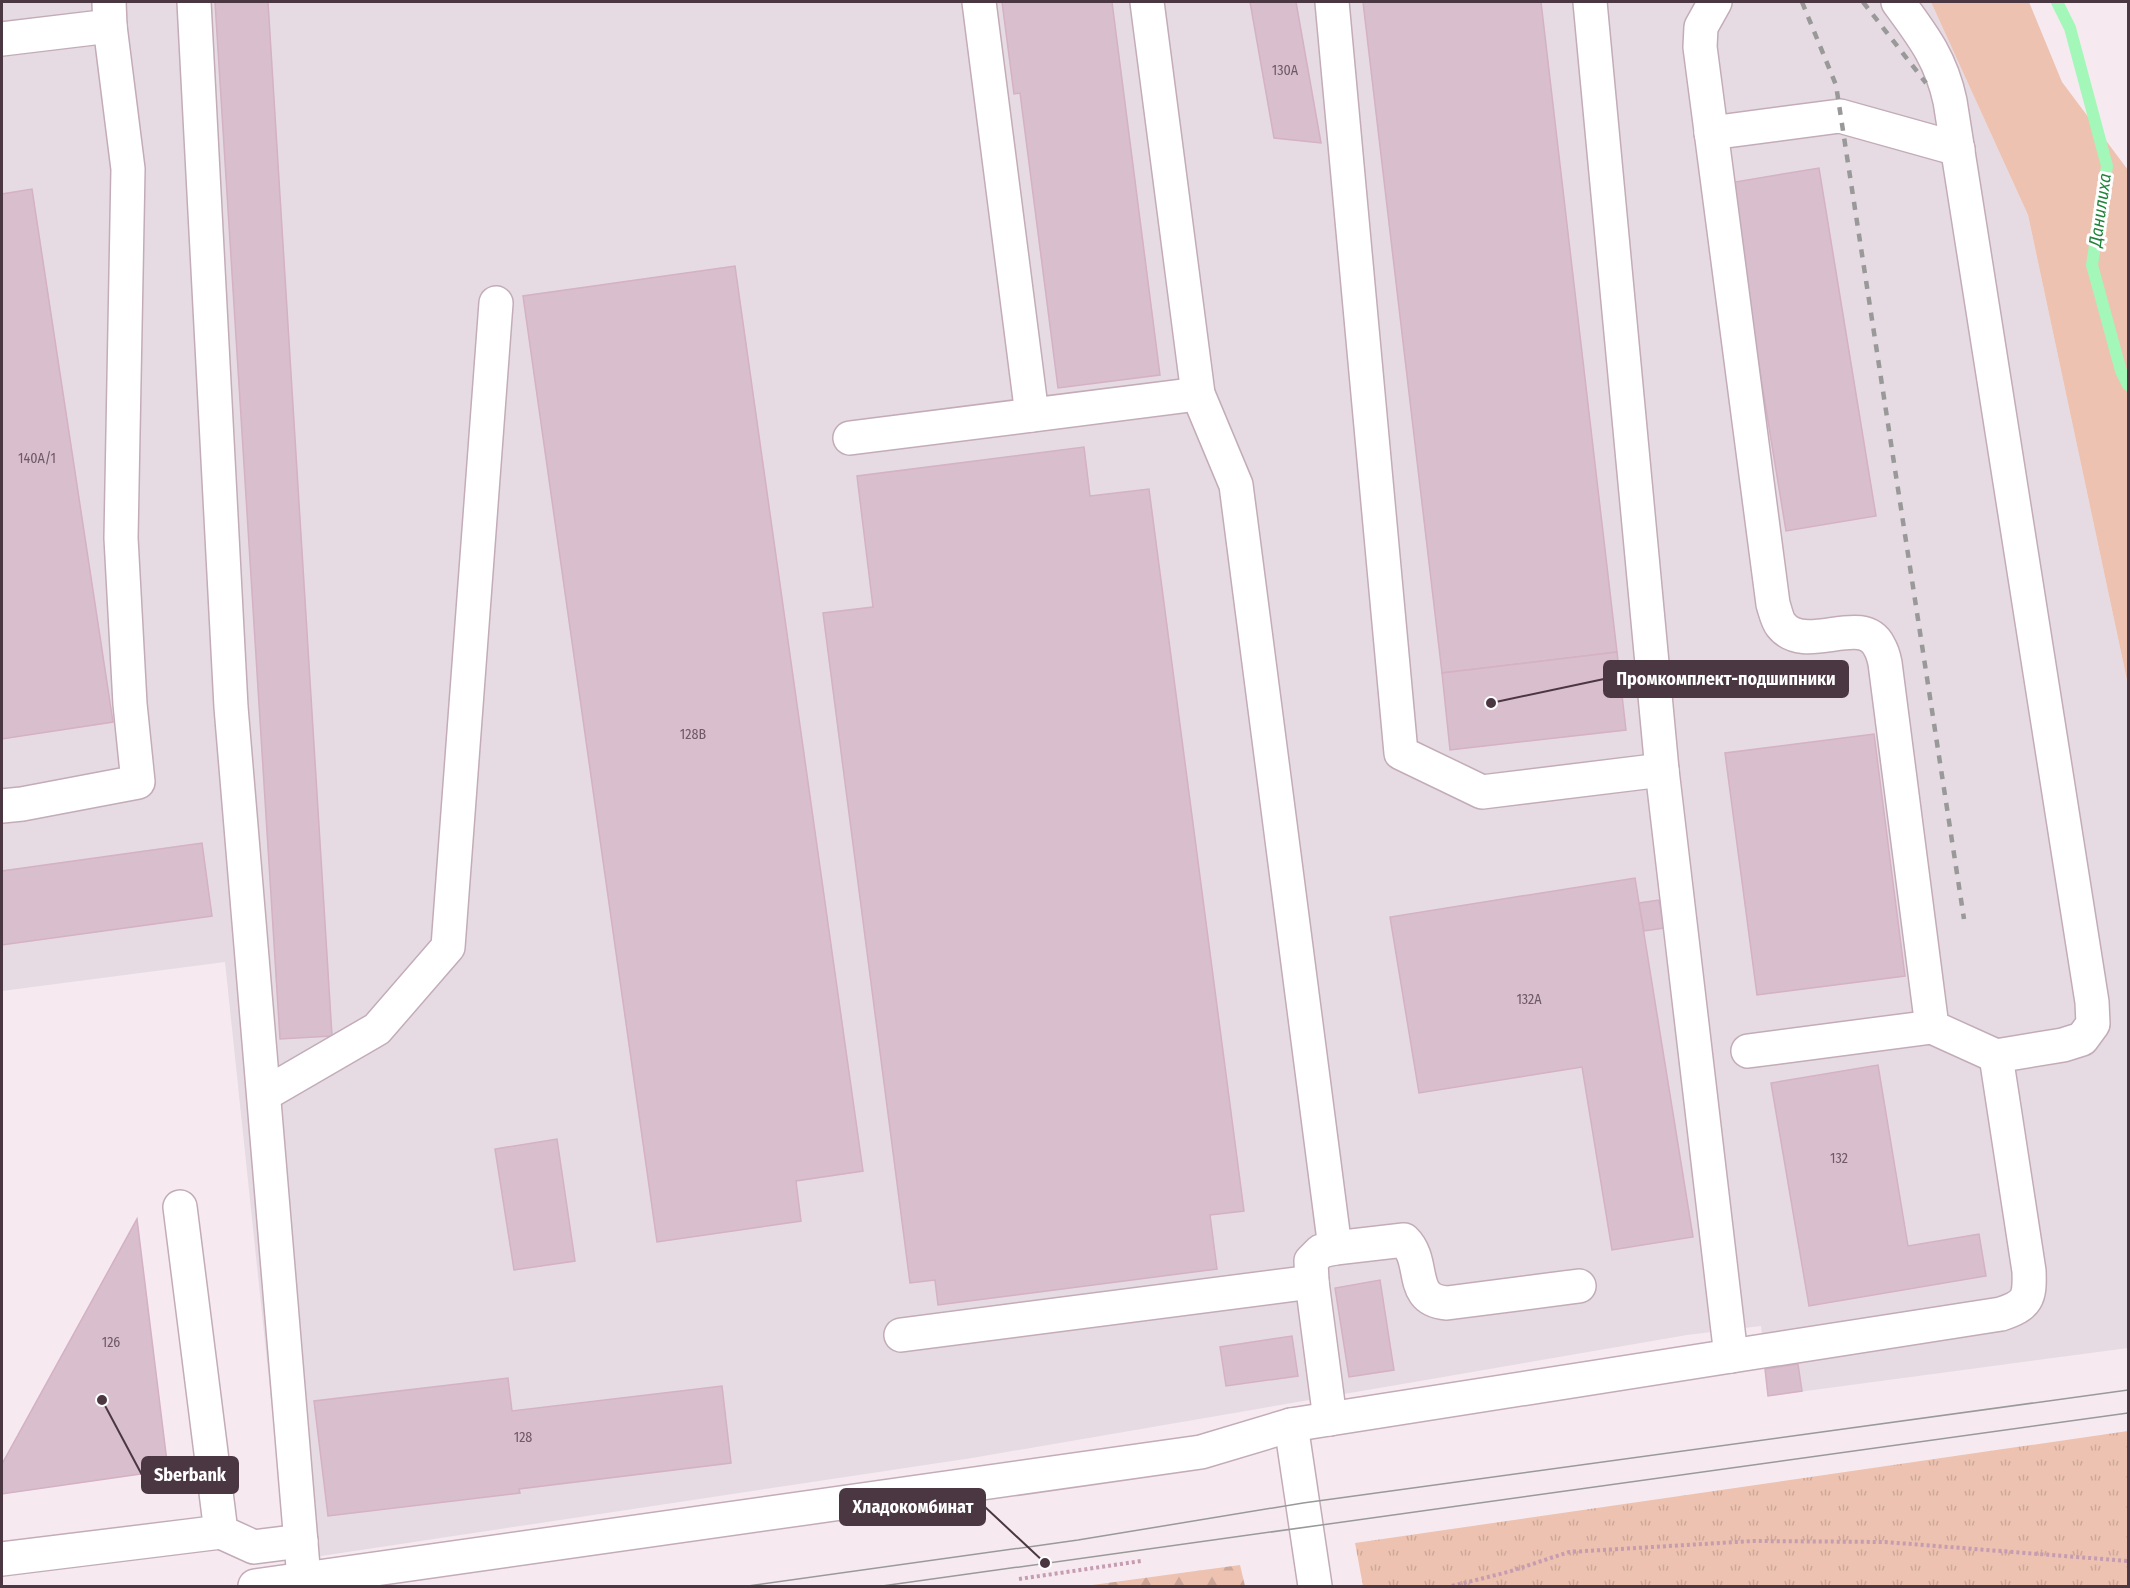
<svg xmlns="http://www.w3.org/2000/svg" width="2130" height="1588" font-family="'Fira Sans Condensed',sans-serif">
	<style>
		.industrial { fill: #e6dbe2 }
		.green { fill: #edc2b0 }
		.forest { fill: url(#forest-firs) }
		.park { fill: url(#park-tufts) }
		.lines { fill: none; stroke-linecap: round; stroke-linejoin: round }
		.stream { stroke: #a3f7b8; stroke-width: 12 }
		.building { fill: #d9becd; stroke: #d4b1c4; stroke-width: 1.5 }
		.minor-casing { stroke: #c3acb8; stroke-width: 36 }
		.path { stroke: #c69cb1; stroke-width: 4; stroke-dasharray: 3 3; stroke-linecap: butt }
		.minor { stroke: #fff; stroke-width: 33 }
		.tram { stroke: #999; stroke-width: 1.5 }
		.rail { stroke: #999; stroke-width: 4.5; stroke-dasharray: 8 8; stroke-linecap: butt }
		.labels { text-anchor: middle; stroke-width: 6; stroke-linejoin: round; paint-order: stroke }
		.number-label { font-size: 14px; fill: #6e5965 }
		.water-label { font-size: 18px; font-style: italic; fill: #1f8439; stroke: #fff }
		.leader { fill: none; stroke: #4b3742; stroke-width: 2 }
		.callout-dot { fill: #4b3742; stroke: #fff; stroke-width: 2 }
		.callout { fill: #4b3742; stroke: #4b3742; stroke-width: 2 }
		.callout-label { font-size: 18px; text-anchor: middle; font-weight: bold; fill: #fff }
	</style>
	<defs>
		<pattern id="forest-firs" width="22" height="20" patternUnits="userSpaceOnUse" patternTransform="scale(1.5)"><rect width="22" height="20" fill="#edc2b0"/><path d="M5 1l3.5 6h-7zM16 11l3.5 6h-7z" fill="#cda799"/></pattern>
		<pattern id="park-tufts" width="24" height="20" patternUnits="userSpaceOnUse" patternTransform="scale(1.5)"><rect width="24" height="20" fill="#edc2b0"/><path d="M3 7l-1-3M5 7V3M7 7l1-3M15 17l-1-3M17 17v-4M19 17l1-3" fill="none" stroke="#cda799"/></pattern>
	</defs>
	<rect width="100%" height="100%" fill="#f6eaf0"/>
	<path class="industrial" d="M2,2h1929l97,213 100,470v663l-360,48 -7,-70 -74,9 -715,123 -684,103 -63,-599 -223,29z"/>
	<path class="green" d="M1931,2h98l33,80 66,88v515l-100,-470z"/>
	<path class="forest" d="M1240,1565l5,21h-160z"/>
	<path class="park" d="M2128,1431v155h-765l-8,-43z"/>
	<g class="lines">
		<path class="stream" d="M2057,2l13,26 37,138 -15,99 29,106 7,14"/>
	</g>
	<g class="building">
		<path d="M215,2h53l64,1034 -52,3z"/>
		<path d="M1002,2h110l48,373 -102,13 -38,-295 -6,1z"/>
		<path d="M1250,2h46l25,141 -47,-5z"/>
		<path d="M1363,2h178l76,650 -175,21z"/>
		<path d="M1819,168l57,348 -90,15 -57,-348z"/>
		<path d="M32,189l81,533 -111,17v-545z"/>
		<path d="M735,266l128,905 -67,10 5,40 -144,21 -134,-946z"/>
		<path d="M1084,447l6,49 59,-7 95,722 -34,4 7,54 -279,36 -3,-25 -25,3 -87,-670 50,-6 -16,-131z"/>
		<path d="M1617,652l9,78 -176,20 -8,-77z"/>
		<path d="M1874,734l31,242 -148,19 -32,-242z"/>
		<path d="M202,843l10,73 -210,29v-74z"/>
		<path d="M1635,878l58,359 -81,13 -30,-183 -163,26 -29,-176z"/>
		<path d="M1659,900l5,28 -20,3 -5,-28z"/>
		<path d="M1878,1065l30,181 71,-12 7,42 -177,30 -38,-223z"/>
		<path d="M557,1139l18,122 -61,9 -19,-121z"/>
		<path d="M137,1219l31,251 -166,24v-30z"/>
		<path d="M1380,1280l14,90 -45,7 -14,-89z"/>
		<path d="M1292,1336l6,40 -72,10 -6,-39z"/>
		<path d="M1798,1364l4,27 -34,5 -3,-27z"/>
		<path d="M508,1378l4,33 210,-25 9,77 -212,26 1,4 -192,23 -14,-115z"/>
	</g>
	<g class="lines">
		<defs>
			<g id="minor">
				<path d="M194,2l37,705 73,872"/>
				<path d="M979,2l53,413"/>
				<path d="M1147,2l51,392 38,91 99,763 -14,3 -10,10 1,21 18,137"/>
				<path d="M1332,2l69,751 81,39 180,-22"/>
				<path d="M1715,2l-14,25 -1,20 73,557c2,6 4,16 8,21 24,31 81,-13 98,21 3,5 5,12 6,17l47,364 64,29"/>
				<path d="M2,39l108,-13 -1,-24"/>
				<path d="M1711,133l129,-17 118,33"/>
				<path d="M850,438l348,-44"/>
				<path d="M2,806l20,-2 116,-22 -8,-78 -9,-166 7,-369 -18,-143"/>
				<path d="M1748,1051l184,-24"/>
				<path d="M265,1094l112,-65 71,-82 48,-644"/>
				<path d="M180,1207l41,325 33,15 47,-6"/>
				<path d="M1335,1248l69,-8c23,22 3,60 43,63l132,-17"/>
				<path d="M901,1335l411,-53"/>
				<path d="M1731,1356l270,-42c27,-9 29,-16 28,-43l-33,-215 67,-11 19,-6 11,-15 -1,-22 -142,-901c-9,-42 -27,-65 -52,-99"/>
				<path d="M1291,1425l24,161"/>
				<path d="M2,1559l219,-27"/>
				<path d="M255,1586l946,-134 90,-27 440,-69 -69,-586 -72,-768"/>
			</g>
		</defs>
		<use href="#minor" class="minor-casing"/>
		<g class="path">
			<path d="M1019,1579l122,-18"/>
			<path d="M1452,1586l56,-14 61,-20 184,-11 132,1 243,19"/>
		</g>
		<use href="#minor" class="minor"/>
		<g class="tram">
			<path d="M748,1586l330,-46 225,-37 825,-113"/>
			<path d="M882,1586l1246,-173"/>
		</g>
		<g class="rail">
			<path d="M1802,2l34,83 128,834"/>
			<path d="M1863,2l63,81"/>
		</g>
	</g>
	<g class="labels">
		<g class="number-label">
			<text x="1285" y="75">130А</text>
			<text x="37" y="463">140А/1</text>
			<text x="693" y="739">128В</text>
			<text x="1529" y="1004">132А</text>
			<text x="1839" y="1163">132</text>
			<text x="111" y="1347">126</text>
			<text x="523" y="1442">128</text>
		</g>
		<g class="water-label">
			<text transform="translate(2100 210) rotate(-82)" y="6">Данилиха</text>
		</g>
	</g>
	<path class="leader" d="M1491 703L1604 679M102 1400L142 1475M1045 1563L985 1507"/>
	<g class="callout-dot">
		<circle cx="1491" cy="703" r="6"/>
		<circle cx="102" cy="1400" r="6"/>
		<circle cx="1045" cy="1563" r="6"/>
	</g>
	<g class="callout">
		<rect x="1604" y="661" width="244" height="36" rx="6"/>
		<rect x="142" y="1457" width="96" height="36" rx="6"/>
		<rect x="840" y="1489" width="145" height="36" rx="6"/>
	</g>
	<g class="callout-label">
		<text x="1726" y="685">Промкомплект-подшипники</text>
		<text x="190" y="1481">Sberbank</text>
		<text x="913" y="1513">Хладокомбинат</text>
	</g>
	<rect width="2130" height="1588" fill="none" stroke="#4b3742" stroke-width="6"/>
</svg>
